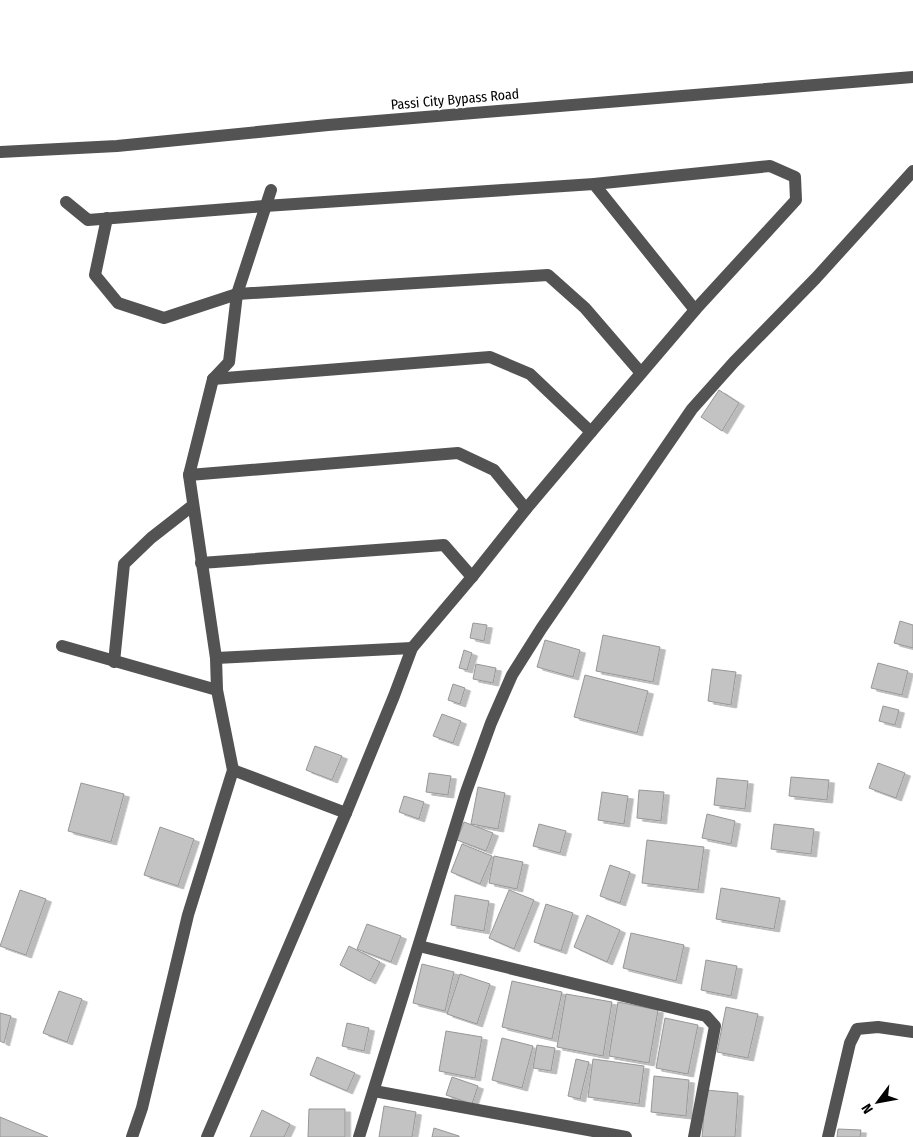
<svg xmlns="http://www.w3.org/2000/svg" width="913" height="1137" font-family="'Fira Sans Condensed',sans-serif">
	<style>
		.building { fill: #c3c3c3; stroke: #979797; filter: url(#shadow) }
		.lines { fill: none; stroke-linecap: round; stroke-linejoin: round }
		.minor { stroke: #535353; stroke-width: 12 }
		.labels { text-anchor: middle; stroke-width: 4; stroke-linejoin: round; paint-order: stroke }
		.street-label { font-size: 14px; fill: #000; stroke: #fff }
	</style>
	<defs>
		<filter id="shadow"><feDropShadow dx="5.5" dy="3" stdDeviation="0" flood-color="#0004"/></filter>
	</defs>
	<rect width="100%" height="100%" fill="#fff"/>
	<g class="building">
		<path d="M719,390l20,13 -17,28 -21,-14z"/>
		<path d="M900,621l13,4v23l-19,-5z"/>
		<path d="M473,623l14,2 -3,16 -14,-3z"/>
		<path d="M603,635l57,12 -7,35 -57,-11z"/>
		<path d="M545,640l35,10 -7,27 -36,-10z"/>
		<path d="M464,650l8,3 -5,17 -8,-2z"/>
		<path d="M878,663l30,8 -6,24 -31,-7z"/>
		<path d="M476,664l20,4 -3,15 -20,-4z"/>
		<path d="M712,669l24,3 -5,33 -23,-4z"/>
		<path d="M585,675l63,16 -11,42 -63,-16z"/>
		<path d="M453,684l12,4 -5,16 -12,-4z"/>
		<path d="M883,706l16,4 -4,15 -16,-4z"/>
		<path d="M442,714l19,7 -8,22 -20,-7z"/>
		<path d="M315,746l27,10 -10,24 -26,-10z"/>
		<path d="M878,763l27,10 -9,25 -27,-10z"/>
		<path d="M429,773l22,3 -3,19 -22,-3z"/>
		<path d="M791,777l38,3 -2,20 -38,-4z"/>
		<path d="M717,778l31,3 -3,28 -31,-4z"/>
		<path d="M81,783l43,11 -13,48 -43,-11z"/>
		<path d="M478,787l27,6 -7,36 -27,-5z"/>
		<path d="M639,790l25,2 -3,29 -24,-3z"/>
		<path d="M602,792l26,4 -4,28 -26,-4z"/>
		<path d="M404,796l20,6 -5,17 -20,-7z"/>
		<path d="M707,814l28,7 -4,23 -29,-6z"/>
		<path d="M464,822l29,11 -7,18 -29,-11z"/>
		<path d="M539,824l27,7 -6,22 -27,-7z"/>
		<path d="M774,824l40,5 -3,25 -40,-5z"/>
		<path d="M160,827l34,12 -16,47 -34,-11z"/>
		<path d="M647,840l57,7 -6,43 -56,-7z"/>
		<path d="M462,844l30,12 -12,28 -29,-12z"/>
		<path d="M494,856l29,6 -6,27 -28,-6z"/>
		<path d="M610,865l20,7 -10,31 -20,-7z"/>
		<path d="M721,888l59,10 -6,31 -58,-10z"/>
		<path d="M20,890l26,9 -20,56 -26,-9z"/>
		<path d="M509,890l25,10 -20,49 -25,-11z"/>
		<path d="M455,895l34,6 -5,30 -33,-6z"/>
		<path d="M546,904l27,9 -12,38 -27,-9z"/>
		<path d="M587,915l33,15 -13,32 -33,-15z"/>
		<path d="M367,924l34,12 -10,26 -34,-13z"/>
		<path d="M631,933l53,12 -8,36 -53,-13z"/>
		<path d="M349,946l31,16 -10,19 -30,-16z"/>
		<path d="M706,960l31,6 -6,30 -30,-6z"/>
		<path d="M422,964l32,8 -9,39 -32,-8z"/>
		<path d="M460,974l30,10 -13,40 -30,-10z"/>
		<path d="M512,981l50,11 -10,47 -50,-12z"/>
		<path d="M59,991l23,8 -15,43 -24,-9z"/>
		<path d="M566,994l46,8 -9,54 -46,-9z"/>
		<path d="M618,1002l40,8 -9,53 -40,-7z"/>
		<path d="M726,1007l32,7 -10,44 -31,-6z"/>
		<path d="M0,1013l11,3 -7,27 -4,-2z"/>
		<path d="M665,1018l33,7 -10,49 -32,-6z"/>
		<path d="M347,1023l22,5 -5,23 -22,-5z"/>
		<path d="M446,1031l36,6 -7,41 -36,-7z"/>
		<path d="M502,1038l31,8 -11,42 -30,-8z"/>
		<path d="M537,1045l18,3 -4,23 -18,-3z"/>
		<path d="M317,1057l38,16 -8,18 -37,-16z"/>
		<path d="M576,1059l13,3 -9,37 -12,-3z"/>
		<path d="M593,1059l51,7 -5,38 -51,-7z"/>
		<path d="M654,1076l35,4 -3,36 -35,-4z"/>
		<path d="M452,1077l26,9 -6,18 -26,-9z"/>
		<path d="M706,1090l32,3 -3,44h-33z"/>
		<path d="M384,1106l32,6 -4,25h-33z"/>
		<path d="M309,1109h36v28h-37z"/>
		<path d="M262,1110l28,14 -6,13h-34z"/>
		<path d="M0,1117l48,20h-48z"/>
		<path d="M434,1128l25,8v1h-27z"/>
		<path d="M838,1129l23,1 -1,7h-23z"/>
	</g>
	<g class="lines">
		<g class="minor">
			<path d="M0,152l117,-6 211,-21 585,-48"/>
			<path d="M594,184l101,126"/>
			<path d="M66,202l22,18 177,-14 329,-22 176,-18 25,11 1,23 -101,110 -104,122 -65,77 -54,68 -60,71 -18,48 -48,117 -139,324"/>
			<path d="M107,218l-12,57 23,28 46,15 73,-24 311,-19 37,33 56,65"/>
			<path d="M213,379l277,-22 40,17 61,58"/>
			<path d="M189,475l269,-22 36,17 32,39"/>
			<path d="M201,563l243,-18 28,32"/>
			<path d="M62,646l155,44"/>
			<path d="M216,658l196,-10"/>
			<path d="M114,662l10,-98 27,-26 41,-32"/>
			<path d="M233,770l113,43"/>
			<path d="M419,946l287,70 9,10 -21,111"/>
			<path d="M374,1091l252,46"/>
			<path d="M132,1137l10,-29 46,-193 45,-145 -16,-80 -1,-32 -27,-183 24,-96 16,-17 8,-68 34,-104"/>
			<path d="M359,1137l107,-345 25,-69 21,-48 29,-46 151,-220 42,-47 82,-84 97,-107"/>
			<path d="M828,1137l22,-94 7,-14 21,-2 35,5"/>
		</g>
	</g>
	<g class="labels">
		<g class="street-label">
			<text transform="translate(455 99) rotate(-5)" y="5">Passi City Bypass Road</text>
		</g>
	</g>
	<g transform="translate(878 1102) rotate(238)" stroke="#ffffff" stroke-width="4" paint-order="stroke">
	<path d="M0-4L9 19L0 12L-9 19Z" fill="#000000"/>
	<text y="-8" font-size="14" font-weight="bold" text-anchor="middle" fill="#000000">N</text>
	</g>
</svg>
